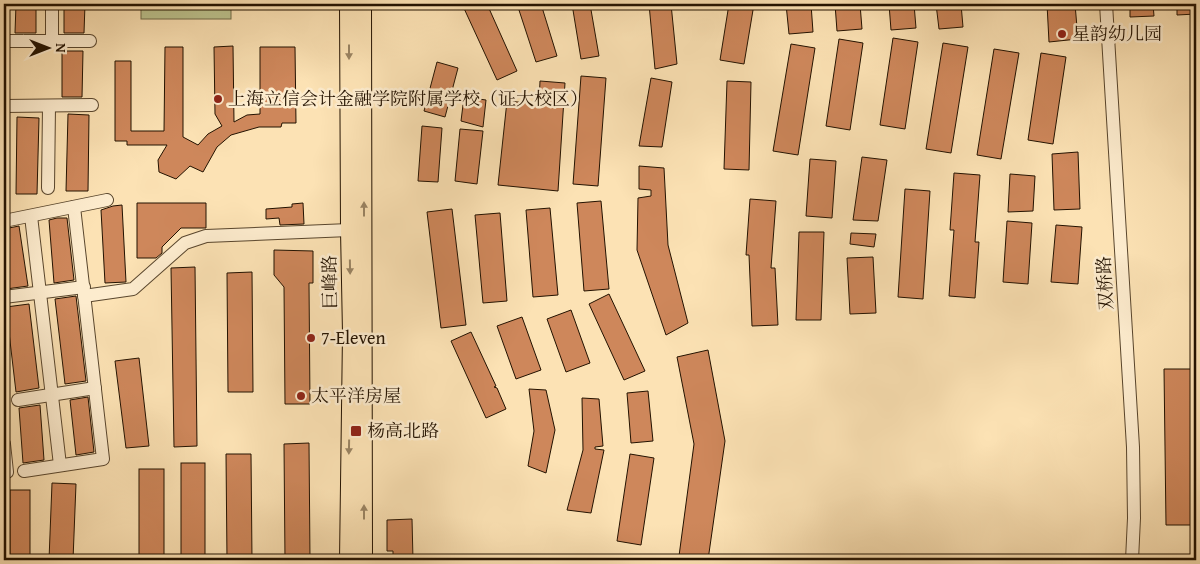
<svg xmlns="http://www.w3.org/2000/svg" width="1200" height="564" font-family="'Gentium Book Plus','Noto Serif SC',serif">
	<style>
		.green { fill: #bdc48f; stroke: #706b48 }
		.building { fill: #ce875b; stroke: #231200 }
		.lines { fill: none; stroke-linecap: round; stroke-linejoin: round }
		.minor-casing { stroke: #59462d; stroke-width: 14 }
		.major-casing { stroke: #231200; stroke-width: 18 }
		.minor { stroke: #fdecce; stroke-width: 12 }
		.major { stroke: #fce2b4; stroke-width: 16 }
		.oneway { fill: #9a8463 }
		.poi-dot { fill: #8f2418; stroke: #fdecce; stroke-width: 2 }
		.labels { text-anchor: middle; stroke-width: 5; stroke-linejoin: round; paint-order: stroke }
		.poi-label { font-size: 18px; fill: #231200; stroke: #fdecce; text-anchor: start }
		.street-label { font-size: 18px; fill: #231200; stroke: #fdecce }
	</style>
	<rect width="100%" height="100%" fill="#fce2b4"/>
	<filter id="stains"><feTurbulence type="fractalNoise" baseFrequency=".004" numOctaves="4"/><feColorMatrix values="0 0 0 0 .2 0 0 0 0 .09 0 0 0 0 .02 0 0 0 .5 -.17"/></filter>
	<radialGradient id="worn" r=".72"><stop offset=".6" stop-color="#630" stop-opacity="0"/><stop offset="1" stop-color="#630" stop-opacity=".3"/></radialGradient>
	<rect class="green" x="141" y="4" width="90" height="15"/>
	<g class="building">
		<path d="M16,4h20v29h-21z"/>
		<path d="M64,4h21l-1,29h-20z"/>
		<path d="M462,4h25l30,67 -20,9z"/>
		<path d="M517,4h24l16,52 -21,6z"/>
		<path d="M572,4h18l9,52 -18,3z"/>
		<path d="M649,4h22l6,60 -22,5z"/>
		<path d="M729,4h25l-10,60 -24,-4z"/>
		<path d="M786,4h25l2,28 -24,2z"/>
		<path d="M835,4h25l2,25 -25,2z"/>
		<path d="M889,4h25l2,24 -25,2z"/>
		<path d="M936,4h25l2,23 -24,2z"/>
		<path d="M1047,4h28l3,35 -29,3z"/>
		<path d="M1130,4h23l1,12 -24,1z"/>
		<path d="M1177,4h19v10l-19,1z"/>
		<path d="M893,38l25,4 -13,87 -25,-4z"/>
		<path d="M839,39l24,4 -13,87 -24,-4z"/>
		<path d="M943,43l25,4 -17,106 -25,-4z"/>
		<path d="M791,44l24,4 -17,107 -25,-4z"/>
		<path d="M233,46l1,76 13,-7 13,-1v-67h35l1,76h-14l-1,4h-22l-28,8 -14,12 -14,25 -13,-6 -14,13 -17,-7 -1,-12 9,-15h-40v-4h-12v-80h16v70h33l1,-84h18v90l15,8 10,-11 14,-8 -7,-12 -1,-67z"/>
		<path d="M994,49l25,4 -18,106 -24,-4z"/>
		<path d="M62,51h21l-1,46h-20z"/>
		<path d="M1041,53l25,4 -13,87 -25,-4z"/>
		<path d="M437,62l21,6 -13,49 -21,-6z"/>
		<path d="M581,76l25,2 -8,108 -25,-2z"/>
		<path d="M651,78l21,4 -10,65 -23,-1z"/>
		<path d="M540,81l25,2 -7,108 -60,-6 9,-84 32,3z"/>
		<path d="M727,81l24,1 -2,88 -25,-1z"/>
		<path d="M464,97l22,3 -3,27 -22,-6z"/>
		<path d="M68,114l21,1 -1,76h-22z"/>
		<path d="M17,117l22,1 -2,76h-21z"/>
		<path d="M422,126l20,2 -4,54 -20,-1z"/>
		<path d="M460,129l23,2 -6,53 -22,-3z"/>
		<path d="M1078,152l2,57 -26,1 -2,-56z"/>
		<path d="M862,157l25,3 -9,61 -25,-1z"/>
		<path d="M810,159l26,2 -4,57 -26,-2z"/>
		<path d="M639,166l25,2 4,77 20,78 -22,12 -29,-85 1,-52 13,-2v-6l-12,-1z"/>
		<path d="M954,173l26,2 -5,67h4l-4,56 -26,-2 5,-66h-4z"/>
		<path d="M1010,174l25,2 -2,35 -25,1z"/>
		<path d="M905,189l25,2 -7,108 -25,-2z"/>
		<path d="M750,199l26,2 -5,67h4l3,57 -26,1 -3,-71h-3z"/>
		<path d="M601,201l8,88 -25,2 -7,-88z"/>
		<path d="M137,203h69v25h-25l-19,19v6l-6,5h-19z"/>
		<path d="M303,203l1,21 -24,1 -1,-7 -13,1v-10l26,-2v-3z"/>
		<path d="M122,205l4,77 -21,1 -4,-73 12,-4z"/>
		<path d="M550,208l8,87 -25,2 -7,-87z"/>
		<path d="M452,209l14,116 -25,3 -14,-116z"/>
		<path d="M500,213l7,88 -24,2 -8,-88z"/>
		<path d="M57,218h10l7,62 -20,3 -5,-63z"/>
		<path d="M1007,221l25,2 -4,61 -25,-2z"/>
		<path d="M1056,225l26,2 -4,57 -27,-2z"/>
		<path d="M19,226l9,60 -22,3 -2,-17v-43z"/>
		<path d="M799,232h25l-3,88h-25z"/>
		<path d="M851,233l25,1 -2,13 -24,-3z"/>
		<path d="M274,250l39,1v32h-4l1,121h-25l-1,-117 -10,-12z"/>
		<path d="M873,257l3,56 -26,1 -3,-56z"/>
		<path d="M195,267l2,179 -23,1 -3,-179z"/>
		<path d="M252,272l1,120h-25l-1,-119z"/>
		<path d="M609,294l36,77 -21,9 -35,-76z"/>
		<path d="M76,296l10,85 -21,3 -10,-85z"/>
		<path d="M29,304l10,84 -23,4 -10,-85z"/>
		<path d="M571,310l19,53 -24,9 -19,-53z"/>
		<path d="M522,317l19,53 -25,9 -19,-53z"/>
		<path d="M471,332l25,54 -2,1 3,1 9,21 -20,9 -35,-77z"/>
		<path d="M708,350l17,91 -17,119h-12l-17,-4 15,-112 -17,-87z"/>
		<path d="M139,358l10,88 -23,2 -11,-87z"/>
		<path d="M1164,369h32v156h-30z"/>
		<path d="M529,389l17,1 9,40 -9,43 -18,-7 6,-35z"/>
		<path d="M648,391l5,50 -22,2 -4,-50z"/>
		<path d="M88,397l6,55 -18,3 -6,-55z"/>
		<path d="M582,398l17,1 4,47 -8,1v2l9,1 -13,63 -24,-3 16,-60z"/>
		<path d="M40,405l4,55 -21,3 -4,-55z"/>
		<path d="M309,443l1,117h-25l-1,-116z"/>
		<path d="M226,454h25l1,106h-25z"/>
		<path d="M630,454l24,4 -13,87 -24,-4z"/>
		<rect x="181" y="463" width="24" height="97"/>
		<rect x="139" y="469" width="25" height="91"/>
		<path d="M52,483l24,1 -3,76h-24z"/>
		<rect x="10" y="490" width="20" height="70"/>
		<path d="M412,519l1,41h-20v-9h-6v-31z"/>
	</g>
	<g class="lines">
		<defs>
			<g id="minor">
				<path d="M1106,4l27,443 1,71 -2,42"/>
				<path d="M4,41h86"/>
				<path d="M52,41v-37"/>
				<path d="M4,106l88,-1"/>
				<path d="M48,188l1,-82"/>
				<path d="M31,216l29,249"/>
				<path d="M4,221l103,-21"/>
				<path d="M84,296l49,-7 52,-46 21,-7 143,-6"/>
				<path d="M4,297l80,-10"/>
				<path d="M18,400l77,-12"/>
				<path d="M4,444l3,28 -3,1"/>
				<path d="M24,471l79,-12 -29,-252"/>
			</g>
			<g id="major">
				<path d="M363,4l1,556"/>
				<path d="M348,560l3,-227 -2,-103 -1,-226"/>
			</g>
		</defs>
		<use href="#minor" class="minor-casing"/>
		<use href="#major" class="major-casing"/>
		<use href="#minor" class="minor"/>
		<use href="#major" class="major"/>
	</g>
	<defs><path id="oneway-solid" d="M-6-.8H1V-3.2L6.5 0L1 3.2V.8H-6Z" transform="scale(1.25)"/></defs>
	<g class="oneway">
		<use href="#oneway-solid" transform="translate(349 52) rotate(90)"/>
		<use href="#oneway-solid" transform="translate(364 209) rotate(-90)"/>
		<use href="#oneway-solid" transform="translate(350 267) rotate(89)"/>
		<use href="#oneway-solid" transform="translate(349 447) rotate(91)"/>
		<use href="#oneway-solid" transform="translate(364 512) rotate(-90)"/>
	</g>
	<g class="poi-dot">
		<circle cx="1062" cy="34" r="5"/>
		<circle cx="218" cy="99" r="5"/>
		<circle cx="311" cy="338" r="5"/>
		<circle cx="301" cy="396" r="5"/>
		<rect x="350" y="425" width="12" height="12" rx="2.5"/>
	</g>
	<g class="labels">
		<g class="poi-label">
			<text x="1072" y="40">星韵幼儿园</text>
			<text x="228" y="105">上海立信会计金融学院附属学校（证大校区）</text>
			<text x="321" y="344">7-Eleven</text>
			<text x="311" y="402">太平洋房屋</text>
			<text x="367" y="437">杨高北路</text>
		</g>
		<g class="street-label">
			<text transform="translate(330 282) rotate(-91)" y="6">巨峰路</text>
			<text transform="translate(1105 283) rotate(-93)" y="6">双桥路</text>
		</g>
	</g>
	<rect width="1200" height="564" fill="none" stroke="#fce2b4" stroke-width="20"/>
	<rect x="5" y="5" width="1190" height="554" fill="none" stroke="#231200" stroke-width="2.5"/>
	<rect x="10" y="10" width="1180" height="544" fill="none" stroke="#231200"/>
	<g transform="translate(48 48) rotate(90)" stroke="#fdecce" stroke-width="4" paint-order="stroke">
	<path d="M0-4L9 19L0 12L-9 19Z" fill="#231200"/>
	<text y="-8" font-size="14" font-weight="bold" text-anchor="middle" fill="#231200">N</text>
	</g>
	<rect width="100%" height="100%" filter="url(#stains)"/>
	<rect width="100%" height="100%" fill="url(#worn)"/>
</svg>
